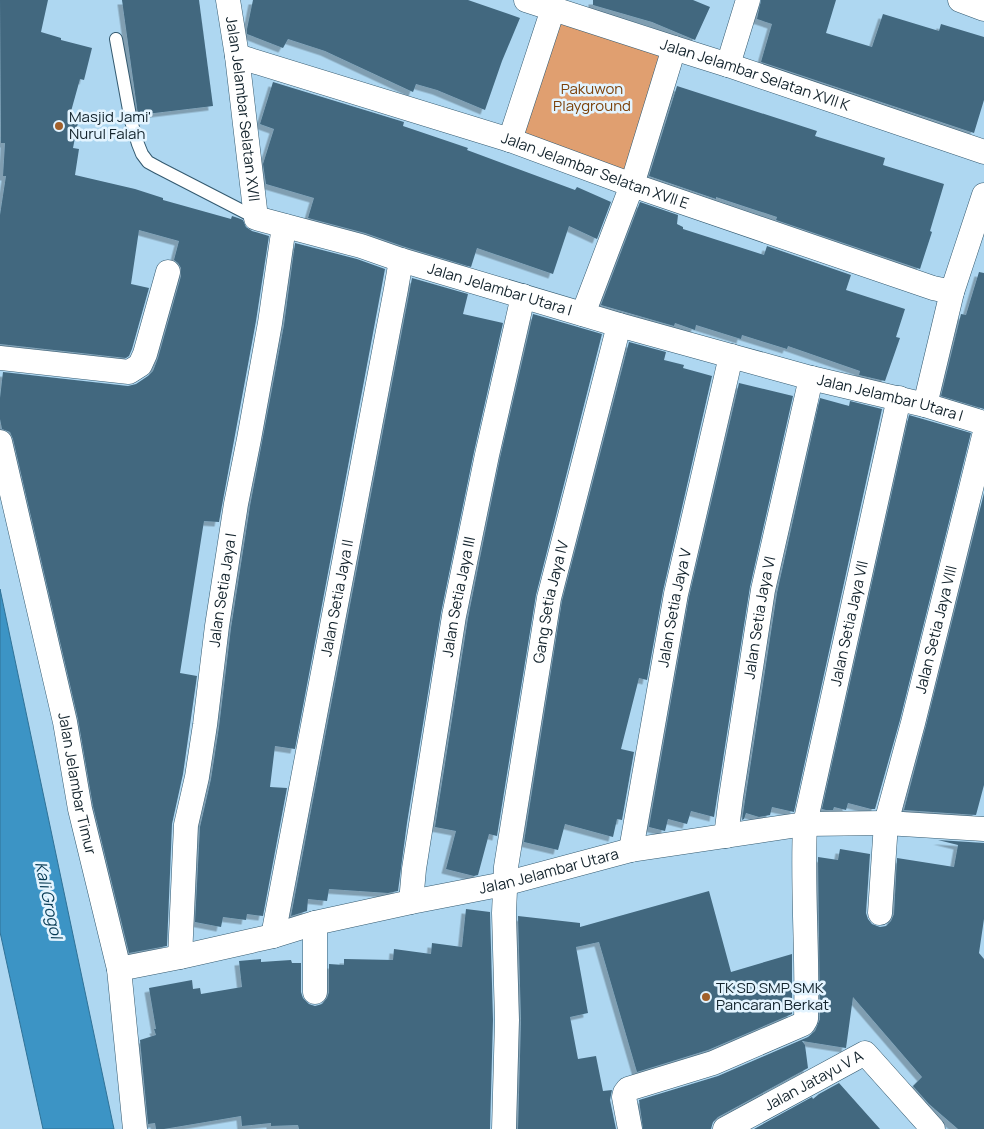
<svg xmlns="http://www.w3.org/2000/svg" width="984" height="1129" font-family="Manrope,sans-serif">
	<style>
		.green { fill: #e09f70 }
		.water { fill: #3c94c5; stroke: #307297 }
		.building { fill: #42687f; filter: url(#shadow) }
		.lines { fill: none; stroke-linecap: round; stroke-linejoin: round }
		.lane-casing { stroke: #345a70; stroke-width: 14 }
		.street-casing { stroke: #345a70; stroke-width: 25 }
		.lane { stroke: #fff; stroke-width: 12 }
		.street { stroke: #fff; stroke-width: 24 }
		.poi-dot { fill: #a1602b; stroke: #e3f4ff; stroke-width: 2 }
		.labels { text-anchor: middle; stroke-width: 5; stroke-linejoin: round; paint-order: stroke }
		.street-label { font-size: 15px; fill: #13232c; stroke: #e3f4ff }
		.park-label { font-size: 15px; fill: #7c420b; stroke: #e3f4ff }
		.poi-label { font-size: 15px; fill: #13232c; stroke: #e3f4ff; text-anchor: start }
		.water-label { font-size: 16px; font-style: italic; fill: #063a54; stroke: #e3f4ff }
	</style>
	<defs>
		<filter id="shadow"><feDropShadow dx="-4.5" dy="4.5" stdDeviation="0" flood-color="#0004"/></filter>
	</defs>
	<rect width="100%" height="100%" fill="#aed7f1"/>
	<path class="green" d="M553,9l121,39 -42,137 -122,-45z"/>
	<path class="water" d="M0,589l114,540h-71l-43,-197z"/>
	<g class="building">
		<path d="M0,0h48l-7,32 20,6v2l31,8 -8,32 -4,-1 -10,36 9,2 -6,31 6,1 -4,26 60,14 28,9v2l68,19 1,-3 6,2 5,2 3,7 6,4 17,5 -13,85 -37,201 -15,-1 -24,152 17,3 -14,98 -11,50 -5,122 -38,7 -36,-147 -15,-87 -65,-280 -3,-7 -8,-3 -2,-10v-21l3,-26 125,14 8,-2 12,-8 5,-5 5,-13 23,-82v-8l-3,-5 -4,-3 5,-19 -40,-11 -8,54 18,4 -17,61 -3,7 -3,2 -126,-14v-129l6,-39h-3l2,-33h-4z"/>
		<path d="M122,0h77l14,106 -75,9z"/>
		<path d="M253,0h215l52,18 -18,43 -17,49 -48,-20 -21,-6 -3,8 -88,-41 -37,-12 -5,9 -36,-14v-5z"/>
		<path d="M593,0h100l17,7 -15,33 -43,-18 -59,-17z"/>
		<path d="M761,0h75l-10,33 46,14 11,-33 56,17 2,-7 43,13v63l-10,33 -213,-71 11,-38 -15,-5z"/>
		<path d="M273,82l131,40 -1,4 65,22 -1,2 108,40 2,-3 34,15 -14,37 -28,-13 -16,48 -76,-26 -6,19 -66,-20 -40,-14 -57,-15 6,-20 -48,-14 -3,-20 11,-35 -14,-5z"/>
		<path d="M677,86l140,45 -2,5 70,22 -2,7 61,19 -14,47 2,1 -12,37 -144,-49 1,-3 -61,-20v2l-67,-23z"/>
		<path d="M640,202l38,13 -1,9 6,3v2l81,26 3,-9 84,29 -5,15 59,19 -9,28 4,1 -15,43 -26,-6 1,-4 -72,-25 -1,3 -45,-14 -1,4 -45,-14 -1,5 -20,-7 -1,3 -73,-21z"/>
		<path d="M295,243l62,16 28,10 -90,480 -20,-3 -5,41 17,1 -24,128 -16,-2 -1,6 -23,-3 -2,10 -26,-5 5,-95 11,-48 8,-52 12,-99 19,-122 34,-181z"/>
		<path d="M979,272l5,1v136l-43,-13 20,-82 5,1z"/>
		<path d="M412,278l56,16 -5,20 40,9 -29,129 -33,161 -34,210 -9,68 -10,2 -59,-4 -2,12 -19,-2 -1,12 -16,5z"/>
		<path d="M533,314l69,20 -66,261 -39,241 -8,-2 -11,41 -4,1 -28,-7 10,-38 -21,-4 33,-209 32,-160z"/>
		<path d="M629,342l37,10 -2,8 20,5 -1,3 29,8 -49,215 -16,89 -8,-2 -18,71 13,3 -12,68 -5,-1 -4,18 -48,-13 -7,26 -34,-8 38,-241z"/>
		<path d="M739,383l54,13 -43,191 -36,230 -23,-6 -4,13 -19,-5 -3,12 -16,-4 40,-230z"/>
		<path d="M820,398l29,8 1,-5 32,8 -88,403 -22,-5 -2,8 -11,2 -13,-4 -2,6 -2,1 35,-227z"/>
		<path d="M909,415l62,18 -71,287 -25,89h-4l-23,-6 -2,7 -12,-3 -1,3h-7l-4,-1z"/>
		<path d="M984,493v292l-8,30 -72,-5 22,-84z"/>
		<path d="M938,840l46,3v76l-5,34 5,6v170h-26l-29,-25 -16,-18 9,-9 -69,-80 -7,51 -44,-7 3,4 3,23 -90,49 -5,5 -2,7h-68l-4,-29 79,-24 90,-39 7,-6 5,-12 -2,-162 20,3 2,-11 30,5 -4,59 2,6 4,5 8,3 6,-1 5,-5 3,-7 3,-56 57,9 4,-22z"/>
		<path d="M709,891l22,81 61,-18v60l-84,36 -71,22 -38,-130 -23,5 12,66 -18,4 8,42 18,-3 7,35 9,-1 -2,10 6,29h-98l3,-109 -3,-104 62,7v4z"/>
		<path d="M466,909l24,3 3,108 -3,109h-191l-1,-4 -27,1v-3l-29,3 -1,-10 -77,13h-8l-1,-6 -7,1 -8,-84 16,-5 -2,-6h2l-7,-41 43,-8 1,9 7,-1 1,6 41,-7 -3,-26 22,-2v3l30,-2 1,3h9v29l2,6 6,6 6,2 7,-2 5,-6 2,-6v-28l15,1v-6l49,1 1,-11 37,5 1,-11 30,4z"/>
		<path d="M839,1083l41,46h-126l58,-32 1,2 6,-5z"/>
	</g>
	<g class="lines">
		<defs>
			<path id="lane" d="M116,39l15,82 7,23 4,10 6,8 11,6 97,50"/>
			<g id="street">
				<path id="s1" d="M228,0l9,56 19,162 105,28 40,14 218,65 112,31 80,22 114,27 59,18"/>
				<path id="s2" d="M526,0l148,48 54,17 256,87"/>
				<path d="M960,0l24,9"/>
				<path id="s3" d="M237,56l273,84 122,45 301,103 19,4"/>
				<path d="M728,65l20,-65"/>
				<path d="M510,140l43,-131v-9"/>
				<path d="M583,314l49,-129 42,-137"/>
				<path d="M0,358l129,14 11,-7 5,-11 23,-82"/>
				<path d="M925,405l27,-113 32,-97"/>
				<path id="s4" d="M0,442l65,280 15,87 39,160 16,160"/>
				<path id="s5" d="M726,836l5,-39 32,-207 48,-212"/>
				<path id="s6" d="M631,850l45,-256 55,-238"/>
				<path id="s7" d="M411,902l3,-33 40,-253 33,-161 36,-159"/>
				<path id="s8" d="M880,913l6,-90 27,-100 71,-287"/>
				<path d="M315,923v69"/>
				<path id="s9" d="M273,936l123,-647 5,-29"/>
				<path id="s10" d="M180,957l6,-132 11,-48 8,-52 12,-99 19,-122 13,-65 21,-116 14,-97"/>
				<path id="s11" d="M119,969l61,-12 93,-21 42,-13 96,-21 93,-18 127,-34 174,-26 81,-1 98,6"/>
				<path id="s12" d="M504,1129l3,-109 -3,-107 2,-46 43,-269 70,-273"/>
				<path id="s13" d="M630,1129l-6,-32 1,-4 3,-4 85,-26 90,-39 3,-5c2,-65 -4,-130 -1,-195l94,-426"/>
				<path id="s14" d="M725,1129l140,-76 68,76"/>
			</g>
		</defs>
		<use href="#lane" class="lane-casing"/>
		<use href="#street" class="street-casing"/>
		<use href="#lane" class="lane"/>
		<use href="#street" class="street"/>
	</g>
	<g class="poi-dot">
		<circle cx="59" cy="126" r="5"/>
		<circle cx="706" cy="997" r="5"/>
	</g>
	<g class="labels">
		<g class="street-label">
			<text dy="5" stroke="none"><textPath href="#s2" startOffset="241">Jalan Jelambar Selatan XVII K</textPath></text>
			<text dy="5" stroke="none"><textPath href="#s1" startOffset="110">Jalan Jelambar Selatan XVII</textPath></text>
			<text dy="5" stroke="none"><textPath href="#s3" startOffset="376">Jalan Jelambar Selatan XVII E</textPath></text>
			<text dy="5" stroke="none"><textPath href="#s1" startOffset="474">Jalan Jelambar Utara I</textPath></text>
			<text dy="5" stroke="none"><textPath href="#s1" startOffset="879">Jalan Jelambar Utara I</textPath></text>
			<text dy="5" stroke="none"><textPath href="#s10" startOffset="370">Jalan Setia Jaya I</textPath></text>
			<text dy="5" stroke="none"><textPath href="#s9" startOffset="344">Jalan Setia Jaya II</textPath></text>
			<text dy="5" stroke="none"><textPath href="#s7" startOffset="309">Jalan Setia Jaya III</textPath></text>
			<text dy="5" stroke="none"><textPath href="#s12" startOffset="531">Gang Setia Jaya IV</textPath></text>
			<text dy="5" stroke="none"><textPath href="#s6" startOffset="246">Jalan Setia Jaya V</textPath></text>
			<text dy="5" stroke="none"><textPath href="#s5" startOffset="221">Jalan Setia Jaya VI</textPath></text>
			<text dy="5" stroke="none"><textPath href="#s13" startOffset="635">Jalan Setia Jaya VII</textPath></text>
			<text dy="5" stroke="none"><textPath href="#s8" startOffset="290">Jalan Setia Jaya VIII</textPath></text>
			<text dy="5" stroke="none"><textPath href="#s4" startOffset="350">Jalan Jelambar Timur</textPath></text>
			<text dy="5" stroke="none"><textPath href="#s11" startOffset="441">Jalan Jelambar Utara</textPath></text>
			<text dy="5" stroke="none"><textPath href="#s14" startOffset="101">Jalan Jatayu V A</textPath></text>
		</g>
		<g class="park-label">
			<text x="592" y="94">Pakuwon<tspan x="592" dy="17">Playground</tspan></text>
		</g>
		<g class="poi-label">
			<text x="69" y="122">Masjid Jami'<tspan x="69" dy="17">Nurul Falah</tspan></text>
			<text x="716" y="993">TK SD SMP SMK<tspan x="716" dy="17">Pancaran Berkat</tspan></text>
		</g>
		<g class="water-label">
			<text transform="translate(49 900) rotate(78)" y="6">Kali Grogol</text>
		</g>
	</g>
</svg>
